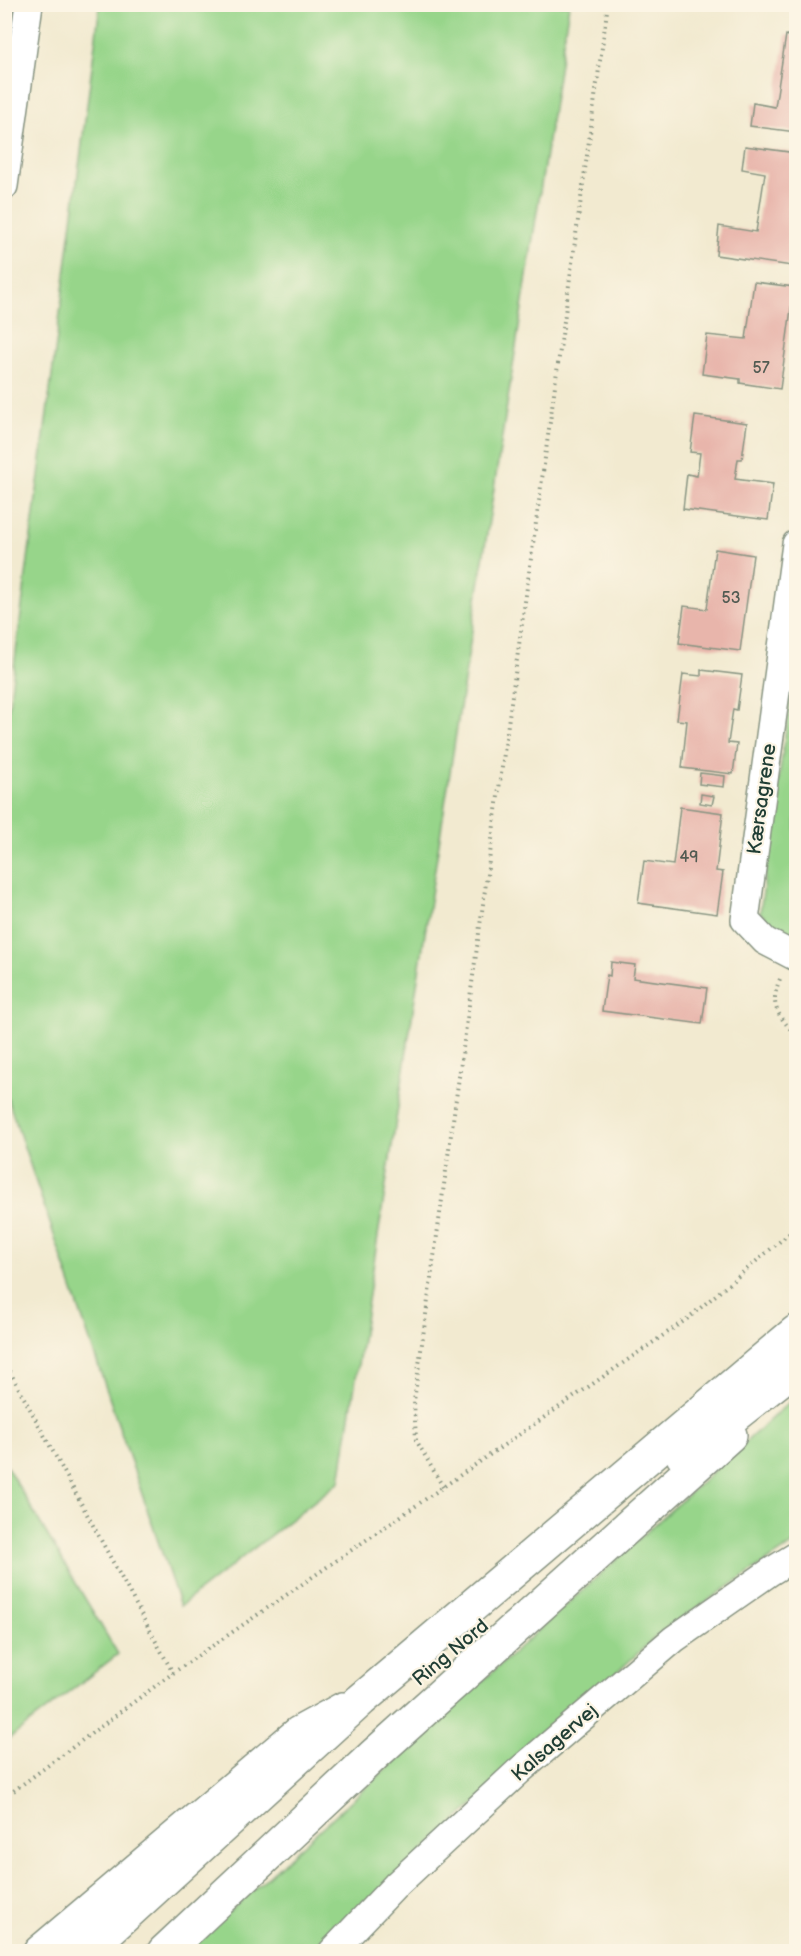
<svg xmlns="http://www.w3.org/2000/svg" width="801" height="1956" font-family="'Balsamiq Sans',sans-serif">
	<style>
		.green { fill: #97d58a; stroke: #5b895f; stroke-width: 1.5 }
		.building { fill: #e8b5ab }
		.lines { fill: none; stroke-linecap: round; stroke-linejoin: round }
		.minor-casing { stroke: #889482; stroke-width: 30 }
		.major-casing { stroke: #889482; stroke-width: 36 }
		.highway-casing { stroke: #889482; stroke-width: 36 }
		.path { stroke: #889482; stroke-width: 4; stroke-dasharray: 1.5 4.5; stroke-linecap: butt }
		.minor { stroke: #fff; stroke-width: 27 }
		.major { stroke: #fff; stroke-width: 33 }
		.highway { stroke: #fff; stroke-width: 33 }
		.labels { text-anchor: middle; stroke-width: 4.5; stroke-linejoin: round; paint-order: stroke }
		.number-label { font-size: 16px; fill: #515b52 }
		.street-label { font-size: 20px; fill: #1f3d34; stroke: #fcf5e5 }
	</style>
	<rect width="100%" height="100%" fill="#fcf5e5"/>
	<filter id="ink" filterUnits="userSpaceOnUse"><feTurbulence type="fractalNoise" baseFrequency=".0167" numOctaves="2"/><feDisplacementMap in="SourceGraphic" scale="12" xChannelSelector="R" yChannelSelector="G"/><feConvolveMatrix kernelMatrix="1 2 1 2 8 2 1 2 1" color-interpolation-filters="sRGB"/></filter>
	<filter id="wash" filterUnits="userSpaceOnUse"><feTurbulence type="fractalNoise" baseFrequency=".008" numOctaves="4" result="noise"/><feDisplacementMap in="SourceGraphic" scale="24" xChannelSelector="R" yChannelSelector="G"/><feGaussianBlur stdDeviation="1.35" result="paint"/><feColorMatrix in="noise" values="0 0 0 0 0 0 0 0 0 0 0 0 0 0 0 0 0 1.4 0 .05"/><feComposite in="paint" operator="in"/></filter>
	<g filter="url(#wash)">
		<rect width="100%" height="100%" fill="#f2ead0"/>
		<g class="green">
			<path d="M100,5h469l-229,1476 -160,125 -176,-518 1,-351z"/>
			<path d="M790,700l6,2v242l-36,-31z"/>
			<path d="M796,1396v146l-134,89 -347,320 -130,1z"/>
			<path d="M4,1462l114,192 -113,88h-1z"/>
		</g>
		<g id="blocks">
			<g class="building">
				<path d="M786,35l10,1v96l-46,-6 3,-23 22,4z"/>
				<path d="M745,146l51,7v80l-4,33 -76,-11 3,-29 37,6 9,-59 -23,-4z"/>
				<path d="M754,282l40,5 -14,102 -40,-6v-4l-38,-5 5,-39 39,4z"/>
				<path d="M695,416l52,7 -5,36h-4l-3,20 38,5 -5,36 -85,-11 4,-35 10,2 3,-23 -10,-1z"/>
				<path d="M715,549l38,6 -13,96 -61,-8 5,-37 23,3z"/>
				<path d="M701,670l41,5 -5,35 -4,-1 -5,34 9,1 -4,30 -51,-6 5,-47 -10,-1 6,-46 18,2z"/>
				<path d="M700,773l25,3 -1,11 -25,-3z"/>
				<path d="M701,794l13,2 -2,9 -12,-2z"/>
				<path d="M680,807l43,6 -7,58 7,1 -6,42 -79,-11 6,-42 29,4z"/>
				<path d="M611,962l24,3 -2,13 74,10 -5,36 -100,-13 5,-36 3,1z"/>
			</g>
		</g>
	</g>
	<g filter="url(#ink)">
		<use href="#blocks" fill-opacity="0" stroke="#889482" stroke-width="1.5"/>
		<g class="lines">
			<defs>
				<g id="minor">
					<path d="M4,186l25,-182"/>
					<path d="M796,544l-51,376 20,21 31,16"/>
					<path d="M332,1952l64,-67 123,-114 155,-132 96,-67 26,-16"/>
				</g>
				<g id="major">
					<path d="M40,1952l259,-219 44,-24"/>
					<path d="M164,1952l210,-197 356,-320"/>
				</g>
				<g id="highway">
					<path d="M683,1456l113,-89"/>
					<path d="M85,1952l276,-252 435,-368"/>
				</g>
			</defs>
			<use href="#minor" class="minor-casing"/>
			<use href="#major" class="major-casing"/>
			<use href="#highway" class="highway-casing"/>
			<g class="path">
				<path d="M780,979c-12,28 -1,36 16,57"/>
				<path d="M4,1361l169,312"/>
				<path d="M443,1487l-27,-47 -2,-39 194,-1397"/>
				<path d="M4,1798l169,-125 514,-354 109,-91"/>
			</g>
			<use href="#minor" class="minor"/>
			<use href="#major" class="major"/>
			<use href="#highway" class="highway"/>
		</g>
	</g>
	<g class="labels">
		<g class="number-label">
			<text x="761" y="373">57</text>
			<text x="731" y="603">53</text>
			<text x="689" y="862">49</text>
		</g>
		<g class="street-label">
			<text transform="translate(761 799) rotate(-82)" y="7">Kærsagrene</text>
			<text transform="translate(450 1652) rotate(-40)" y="7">Ring Nord</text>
			<text transform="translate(554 1742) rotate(-41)" y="7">Kalsagervej</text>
		</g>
	</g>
	<rect width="801" height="1956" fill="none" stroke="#fcf5e5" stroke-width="24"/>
</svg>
